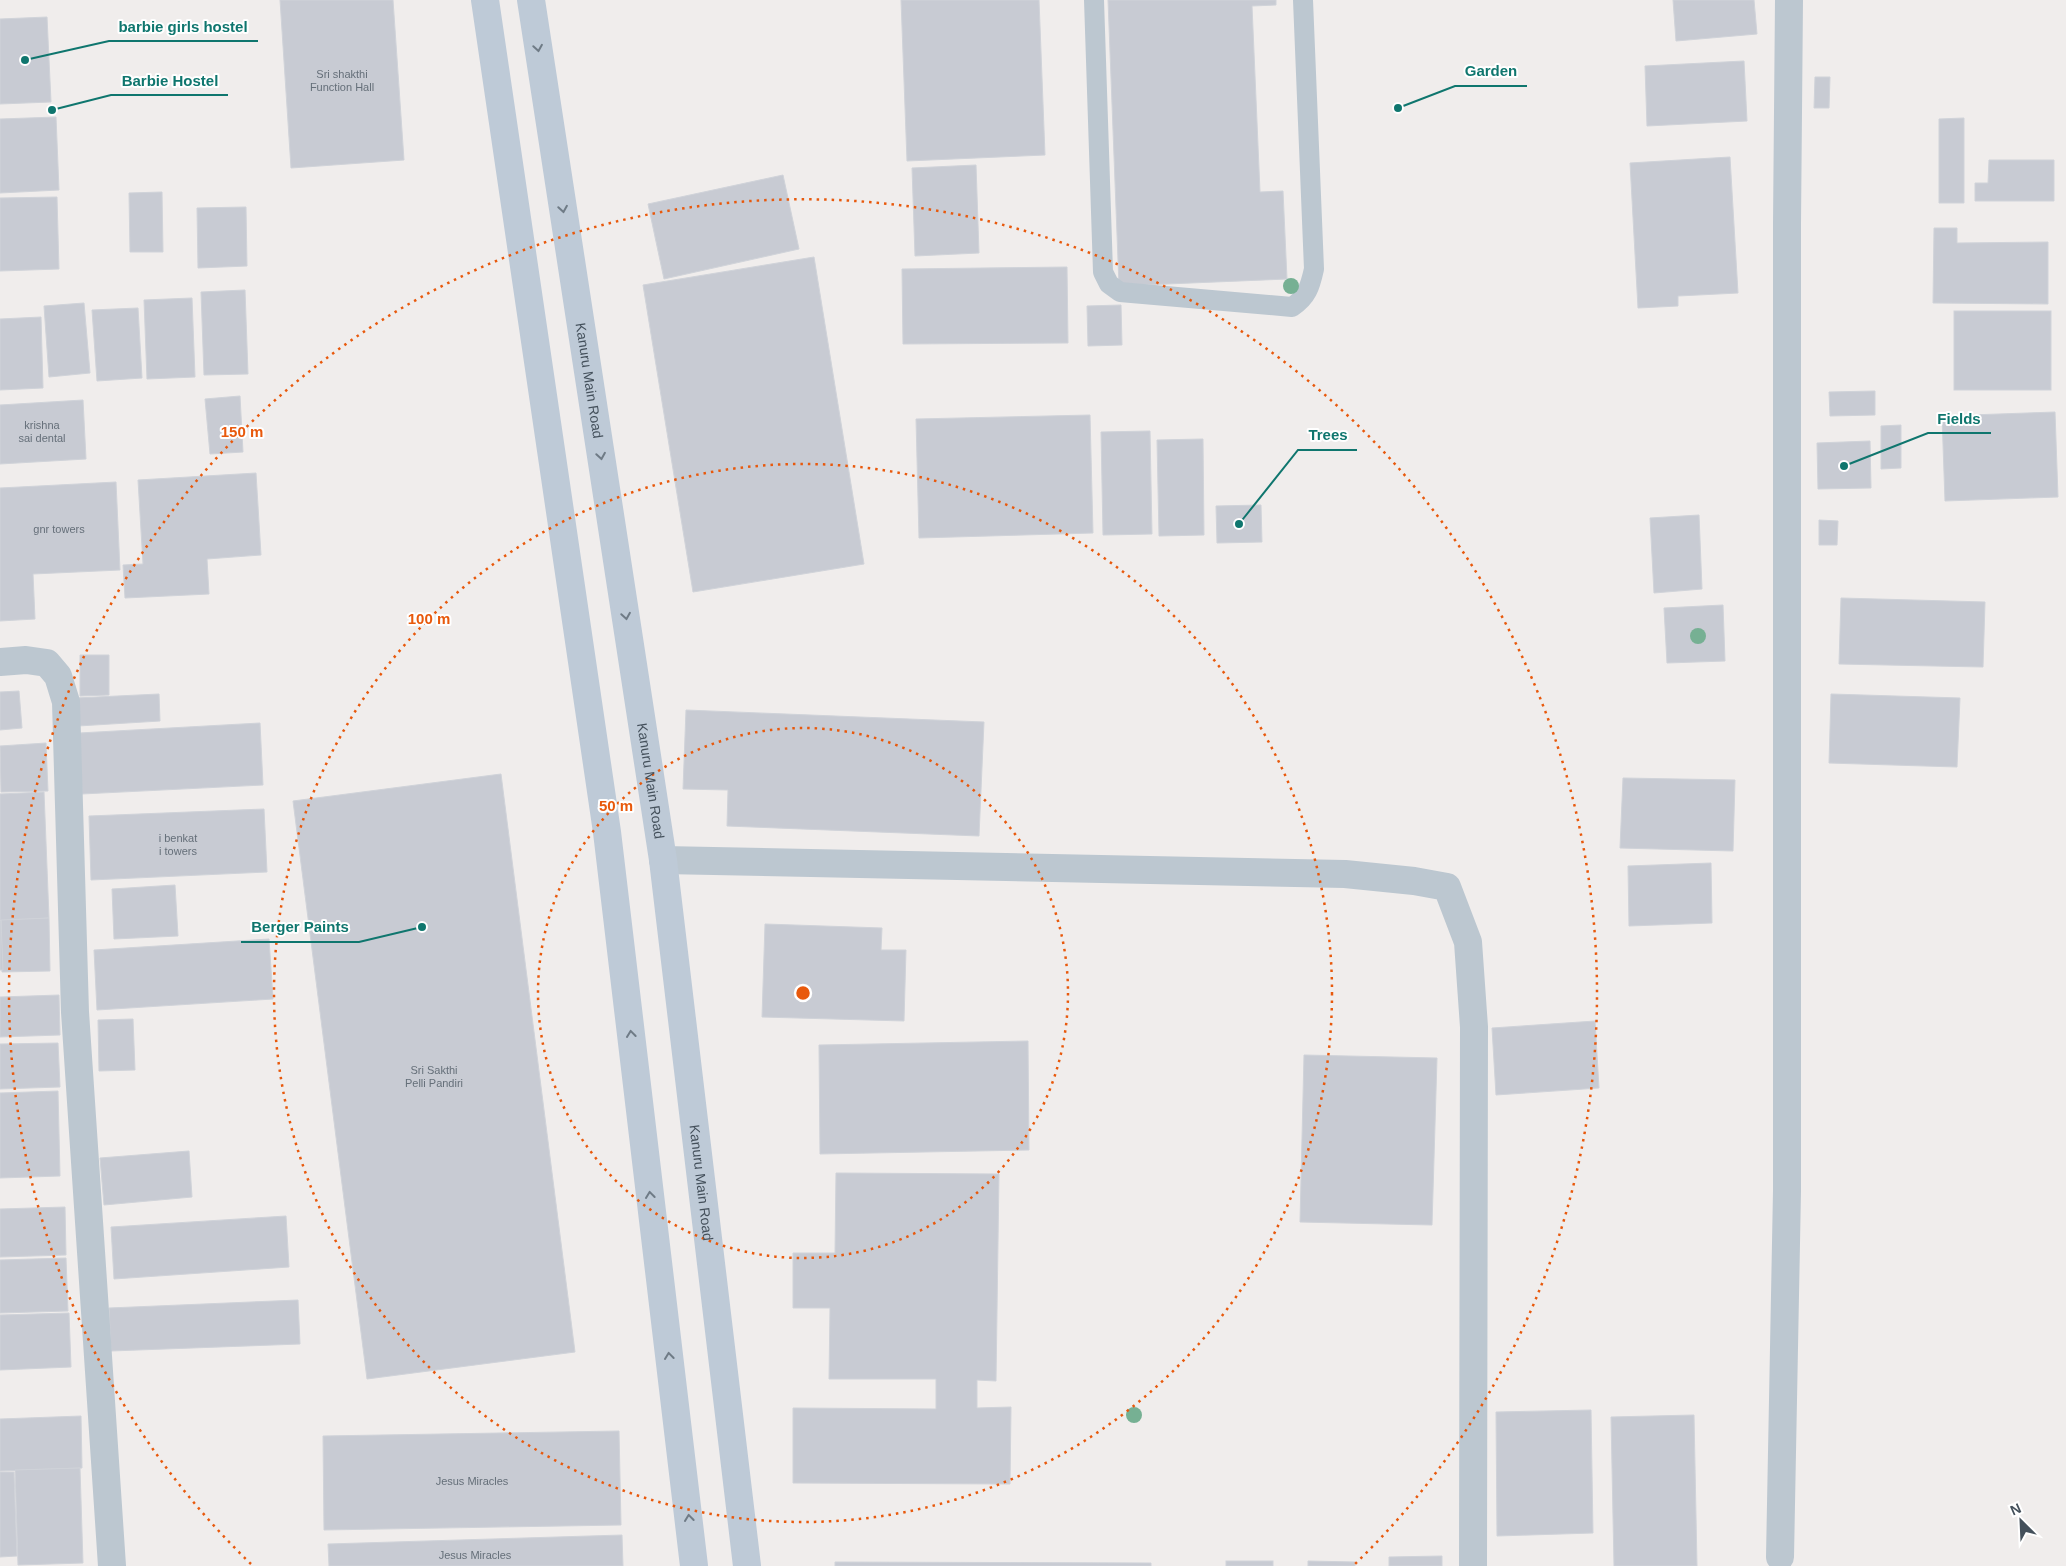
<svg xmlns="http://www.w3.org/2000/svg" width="2066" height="1566" font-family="Arial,sans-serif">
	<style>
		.building { fill: #c8cbd3; stroke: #d0d3d9 }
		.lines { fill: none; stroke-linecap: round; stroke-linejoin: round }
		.service { stroke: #bcc7d0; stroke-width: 20 }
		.minor { stroke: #bcc7d0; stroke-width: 28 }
		.secondary { stroke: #becad7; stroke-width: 28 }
		.tree { fill: #76b093 }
		.oneway { stroke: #6f7b86 }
		.ring { fill: none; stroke: #e8590c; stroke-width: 2.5; stroke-dasharray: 2.5 5 }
		.labels { text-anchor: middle; stroke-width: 4; stroke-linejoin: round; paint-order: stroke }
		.number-label { font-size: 11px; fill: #656f79 }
		.street-label { font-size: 14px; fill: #44505b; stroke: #fff }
		.centre { fill: #e8590c; stroke: #fff; stroke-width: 2.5 }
		.ring-label { font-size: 15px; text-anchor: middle; font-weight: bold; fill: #e8590c; stroke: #fff; stroke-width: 4; stroke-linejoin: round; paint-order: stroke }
		.leader { fill: none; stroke: #0f766e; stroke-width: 2 }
		.callout-dot { fill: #0f766e; stroke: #fff; stroke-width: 2 }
		.callout-label { font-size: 15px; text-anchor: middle; font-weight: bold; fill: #0f766e; stroke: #fff; stroke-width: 4; stroke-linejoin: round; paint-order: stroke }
	</style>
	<rect width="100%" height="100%" fill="#f0edec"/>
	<g class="building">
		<path d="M280,0h113l11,160 -113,8z"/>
		<path d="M901,0h138l6,155 -138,6z"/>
		<path d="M1108,0h168v5l-24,1 8,186 23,-1 4,88 -168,7z"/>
		<path d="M1673,0h81l3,34 -81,7z"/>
		<path d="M47,17l4,85 -51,2v-85z"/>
		<path d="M1744,61l3,60 -100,5 -2,-60z"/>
		<path d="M1815,77h15l-1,31h-15z"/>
		<path d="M56,117l3,73 -59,3v-74z"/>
		<path d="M1964,118v85h-25v-84z"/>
		<path d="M1730,157l8,136 -60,3v10l-40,2 -8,-145z"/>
		<path d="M1989,160h65v41h-79v-18h13z"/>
		<path d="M976,165l3,88 -64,3 -3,-88z"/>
		<path d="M783,175l16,74 -135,30 -16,-75z"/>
		<path d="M162,192l1,60h-33l-1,-59z"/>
		<path d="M57,197l2,72 -59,2v-73z"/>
		<path d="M246,207l1,59 -49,2 -1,-60z"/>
		<path d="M1934,228h23v15l91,-1v62l-115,-1z"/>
		<path d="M814,257l50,307 -171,28 -50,-307z"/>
		<path d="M1067,267l1,76 -165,1 -1,-75z"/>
		<path d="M245,290l3,84 -44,1 -3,-83z"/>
		<path d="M192,298l3,79 -48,2 -3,-79z"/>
		<path d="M84,303l6,70 -41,4 -5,-71z"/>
		<path d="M1121,305l1,40 -34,1 -1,-40z"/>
		<path d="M138,308l4,70 -45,3 -5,-71z"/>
		<rect x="1954" y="311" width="97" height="79"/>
		<path d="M41,317l2,71 -43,2v-71z"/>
		<path d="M1875,391v24l-45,1 -1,-24z"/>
		<path d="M240,396l3,56 -33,2 -5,-55z"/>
		<path d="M83,400l3,59 -86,5v-59z"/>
		<path d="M2055,412l3,85 -113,4 -3,-85z"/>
		<path d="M1090,415l3,118 -174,5 -3,-119z"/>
		<path d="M1901,425v43l-20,1v-43z"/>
		<path d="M1150,431l2,103 -49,1 -2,-103z"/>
		<path d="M1203,439l1,96 -45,1 -2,-96z"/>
		<path d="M1870,441l1,47 -53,1 -1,-46z"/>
		<path d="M256,473l5,82 -54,4 2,35 -84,4 -2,-33 20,-1 -5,-84z"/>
		<path d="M116,482l4,88 -87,4 2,45 -35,2v-133z"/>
		<path d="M1261,505l1,37 -45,1 -1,-37z"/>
		<path d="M1699,515l3,74 -48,4 -4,-75z"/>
		<path d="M1819,520l19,1 -1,24h-18z"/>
		<path d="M1841,598l144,4 -2,65 -144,-3z"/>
		<path d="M1723,605l2,56 -58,2 -3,-55z"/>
		<path d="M80,655h29v40l-29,1z"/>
		<path d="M19,691l3,37 -22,2v-38z"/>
		<path d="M159,694l1,27 -82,5 -2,-28z"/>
		<path d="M1831,694l129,4 -3,69 -128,-4z"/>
		<path d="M686,710l298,12 -5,114 -252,-10 1,-36 -45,-1z"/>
		<path d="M260,723l3,62 -181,9 -3,-61z"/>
		<path d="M46,743l2,48 -47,1 -1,-46z"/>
		<path d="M501,774l74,578 -208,27 -74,-578z"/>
		<path d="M1623,778l112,2 -2,71 -113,-3z"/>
		<path d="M44,792l5,126 -49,3v-127z"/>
		<path d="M264,809l3,63 -176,8 -2,-64z"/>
		<path d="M1711,863l1,60 -83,3 -1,-60z"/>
		<path d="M175,885l3,51 -64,3 -2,-50z"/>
		<path d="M49,918l1,53 -48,1 -1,-52z"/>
		<path d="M1,920l2,50h-3v-49z"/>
		<path d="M765,924l117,4 -1,22h25l-2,71 -142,-4z"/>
		<path d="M269,939l4,60 -176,11 -3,-60z"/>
		<path d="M59,995l1,40 -60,2v-40z"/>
		<path d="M133,1019l2,51 -36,1 -1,-51z"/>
		<path d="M1595,1021l4,67 -103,7 -4,-67z"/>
		<path d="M1028,1041l1,109 -209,4 -1,-109z"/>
		<path d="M58,1043l2,44 -60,2v-45z"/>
		<path d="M1304,1055l133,3 -5,167 -132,-3z"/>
		<path d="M58,1091l2,85 -60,2v-85z"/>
		<path d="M189,1151l3,46 -88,8 -4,-47z"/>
		<path d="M836,1173l163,1 -3,207 -19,-1v28l34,-1 -1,77 -217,-1v-75l143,1v-30h-107l1,-71h-37v-55h42z"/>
		<path d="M65,1207l1,48 -66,2v-48z"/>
		<path d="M286,1216l3,51 -175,12 -3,-52z"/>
		<path d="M66,1258l2,53 -68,2v-53z"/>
		<path d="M298,1300l2,44 -189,7 -2,-43z"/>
		<path d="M69,1313l2,54 -71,3v-55z"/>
		<path d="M1591,1410l2,123 -96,3 -1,-124z"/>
		<path d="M1694,1415l3,151h-83l-3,-149z"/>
		<path d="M81,1416l1,52 -82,3v-52z"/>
		<path d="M619,1431l2,94 -297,5 -1,-94z"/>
		<path d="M80,1468l3,95 -65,2 -3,-95z"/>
		<path d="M0,1472h14l3,84 -17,1z"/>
		<path d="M622,1535l1,31h-294l-1,-22z"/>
		<path d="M1442,1556v10h-53v-9z"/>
		<rect x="1226" y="1561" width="47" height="5"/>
		<path d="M1308,1561l47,1v4h-47z"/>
		<path d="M835,1562l316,1v3h-316z"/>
	</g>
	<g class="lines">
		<path class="service" d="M1094,0l9,272 6,12 11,8 172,15c15,-10 18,-20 22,-38l-11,-269"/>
		<g class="minor">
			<path d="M0,662l26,-2 21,3 11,13 8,26 9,310 37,554"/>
			<path d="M663,860l682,14 69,7 33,6 21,55 6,85 -1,539"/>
			<path d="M1780,1557l7,-366v-967l2,-224"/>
		</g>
		<g class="secondary">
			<path d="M485,0l122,832 87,734"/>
			<path id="s1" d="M531,0l132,860 84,706"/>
		</g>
	</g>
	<g class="tree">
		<circle cx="1291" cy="286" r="8"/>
		<circle cx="1698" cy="636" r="8"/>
		<circle cx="1134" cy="1415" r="8"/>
	</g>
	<defs><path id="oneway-chevron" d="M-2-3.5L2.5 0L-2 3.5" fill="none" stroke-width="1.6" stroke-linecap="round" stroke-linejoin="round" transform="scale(1.25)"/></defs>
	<g class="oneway">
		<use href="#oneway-chevron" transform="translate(538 48) rotate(81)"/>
		<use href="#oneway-chevron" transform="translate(563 209) rotate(81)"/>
		<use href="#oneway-chevron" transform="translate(601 456) rotate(81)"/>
		<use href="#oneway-chevron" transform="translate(626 616) rotate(81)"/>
		<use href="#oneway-chevron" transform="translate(631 1034) rotate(-97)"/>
		<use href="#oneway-chevron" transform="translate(650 1195) rotate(-97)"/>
		<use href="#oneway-chevron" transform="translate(669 1356) rotate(-97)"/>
		<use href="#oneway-chevron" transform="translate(689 1518) rotate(-97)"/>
	</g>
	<g class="ring">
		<circle cx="803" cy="993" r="265"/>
		<circle cx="803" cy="993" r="529"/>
		<path d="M251 1564A794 794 0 1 1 1355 1564"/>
	</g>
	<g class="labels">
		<g class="number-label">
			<text x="342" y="78">Sri shakthi<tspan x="342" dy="13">Function Hall</tspan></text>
			<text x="42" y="429">krishna<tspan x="42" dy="13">sai dental</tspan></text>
			<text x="59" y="533">gnr towers</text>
			<text x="178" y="842">i benkat<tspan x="178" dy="13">i towers</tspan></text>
			<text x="434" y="1074">Sri Sakthi<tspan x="434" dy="13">Pelli Pandiri</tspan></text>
			<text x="472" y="1485">Jesus Miracles</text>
			<text x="475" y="1559">Jesus Miracles</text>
		</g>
		<g class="street-label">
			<text dy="5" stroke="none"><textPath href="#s1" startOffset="385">Kanuru Main Road</textPath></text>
			<text dy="5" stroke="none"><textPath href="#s1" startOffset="790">Kanuru Main Road</textPath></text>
			<text dy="5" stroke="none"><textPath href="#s1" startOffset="1195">Kanuru Main Road</textPath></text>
		</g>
	</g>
	<circle cx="803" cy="993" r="8" class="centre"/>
	<g class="ring-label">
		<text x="242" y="437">150 m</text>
		<text x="429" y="624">100 m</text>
		<text x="616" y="811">50 m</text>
	</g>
	<path class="leader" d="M25 60L109 41H258M1398 108L1455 86H1527M52 110L111 95H228M1844 466L1928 433H1991M1239 524L1298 450H1357M422 927L359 942H241"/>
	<g class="callout-dot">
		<circle cx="25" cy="60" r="5"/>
		<circle cx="1398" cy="108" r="5"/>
		<circle cx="52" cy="110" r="5"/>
		<circle cx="1844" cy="466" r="5"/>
		<circle cx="1239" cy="524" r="5"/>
		<circle cx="422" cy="927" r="5"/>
	</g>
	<g class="callout-label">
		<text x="183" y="32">barbie girls hostel</text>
		<text x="1491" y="76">Garden</text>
		<text x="170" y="86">Barbie Hostel</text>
		<text x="1959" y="424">Fields</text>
		<text x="1328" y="440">Trees</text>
		<text x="300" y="932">Berger Paints</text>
	</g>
	<g transform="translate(2021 1521) rotate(336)" stroke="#ffffff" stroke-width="4" paint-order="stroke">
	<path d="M0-4L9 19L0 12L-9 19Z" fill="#44505b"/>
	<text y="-8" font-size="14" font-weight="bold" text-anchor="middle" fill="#44505b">N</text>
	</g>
</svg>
